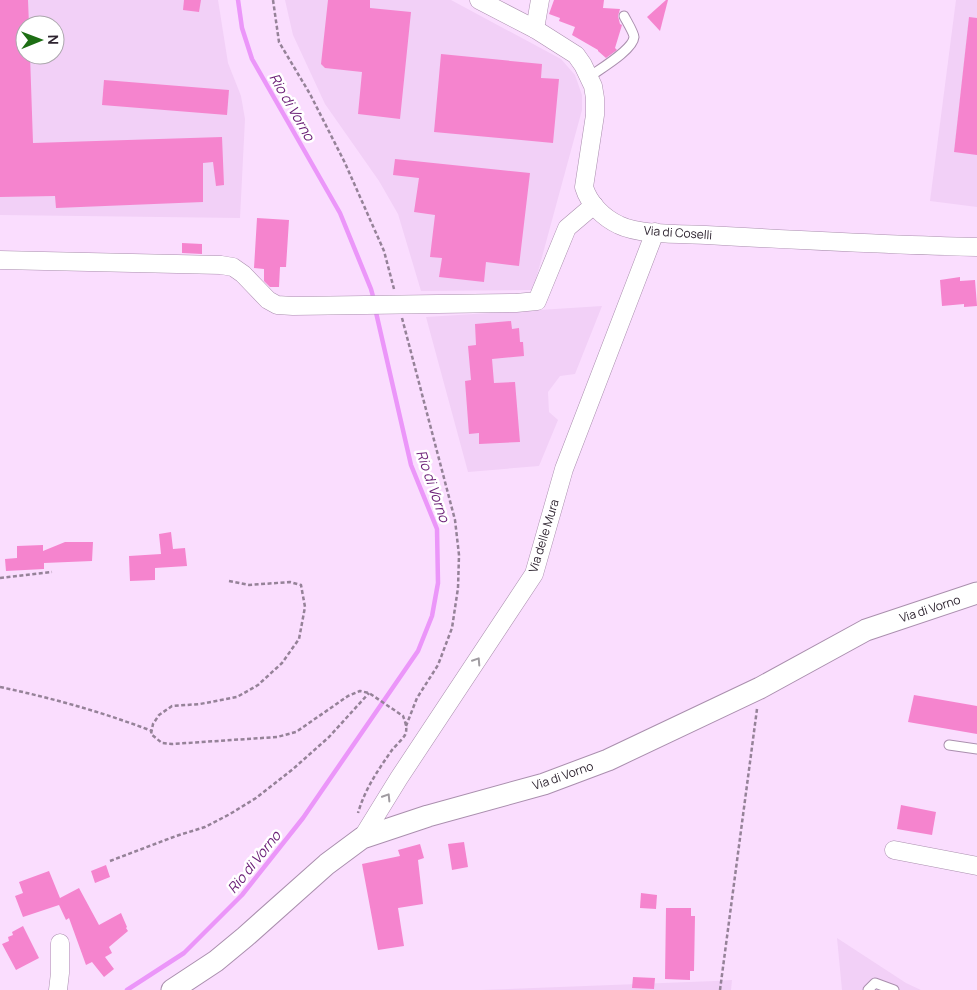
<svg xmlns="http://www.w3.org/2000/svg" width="977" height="990" font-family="Manrope,sans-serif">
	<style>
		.built { fill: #f2d0f7; fill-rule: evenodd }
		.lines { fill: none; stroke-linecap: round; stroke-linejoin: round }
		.stream { stroke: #eb96f9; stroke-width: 4.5 }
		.building { fill: #f584ce }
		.service-casing { stroke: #aa8fae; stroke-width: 11 }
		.minor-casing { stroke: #aa8fae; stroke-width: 19 }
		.tertiary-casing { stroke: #aa8fae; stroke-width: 23 }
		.path { stroke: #958298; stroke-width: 2.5; stroke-dasharray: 4 2.5; stroke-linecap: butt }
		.service { stroke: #fff; stroke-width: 9 }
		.minor { stroke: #fff; stroke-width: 18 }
		.tertiary { stroke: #fff; stroke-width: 21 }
		.oneway { stroke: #a09ca1 }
		.labels { text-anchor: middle; stroke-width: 5; stroke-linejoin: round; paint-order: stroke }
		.street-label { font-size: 12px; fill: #2d232f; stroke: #fff }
		.water-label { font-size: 14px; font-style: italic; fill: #6a1e76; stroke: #fff }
	</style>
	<rect width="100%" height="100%" fill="#faddfe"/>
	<g class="built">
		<path d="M0,0h218l10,63 13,33 4,23 -5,99 -240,-3zM25,25h30v30h-30z"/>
		<path d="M285,0h166l110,59 14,16 7,20v15l-49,180 -112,1 -23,-77 -19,-33 -54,-77 -32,-69z"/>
		<path d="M956,0h21v207l-47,-6z"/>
		<path d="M602,306l-27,68 -15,2 -12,16 1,20 9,8 -19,46 -71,6 -42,-155z"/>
		<path d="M837,938l69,45 15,7h-79z"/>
		<path d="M732,980l-1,10h-250l234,-9z"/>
	</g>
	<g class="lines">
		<g class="stream">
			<path d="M238,0l4,28 10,31 88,154 31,76 3,11"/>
			<path d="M127,990l57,-37 58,-58 61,-77 115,-167 14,-35 6,-33 -1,-54 -26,-64 -36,-157"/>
		</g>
	</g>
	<g class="building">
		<path d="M0,0h28l1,25h-4v30h5l3,88 189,-6 2,48 -8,1 -3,-24 -10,1v39l-147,6 -1,-12 -55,1z"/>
		<path d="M184,0h17l-2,12 -16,-2z"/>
		<path d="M328,0h42v8l41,4 -11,107 -42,-5 4,-42 -37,-4 -4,-4z"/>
		<path d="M554,0h50l-1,8 17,1 -2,7 2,8 2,1 -7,23 2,2 -11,8 -8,-7v-1l-26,-15 3,-8 -16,-6 1,-3 -11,-4z"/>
		<path d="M666,0h2l-8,31 -13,-14z"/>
		<path d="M969,17l8,1v137l-23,-3z"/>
		<path d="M441,54l101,10 -1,14 18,1 -6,64 -119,-11z"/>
		<path d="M104,80l125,10 -2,25 -125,-10z"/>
		<path d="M395,159l135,14 -11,93 -33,-4 -2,20 -45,-5 3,-19 -12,-1 5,-42 -21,-3 5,-34 -26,-3z"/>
		<path d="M257,218l32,2 -3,47h-6l-1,20h-9l-6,-6v-12l-10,-1z"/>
		<path d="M182,243l20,1v10l-20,-1z"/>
		<path d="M960,277v4l15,-1 2,26 -13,1v-3l-22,2 -2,-26z"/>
		<path d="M511,321l1,8 7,-1 1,14h3l1,14 -32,3 2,24 21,-1 5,60 -41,2v-11l-10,1 -4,-53 6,-1 -3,-34 8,-1 -1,-21z"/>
		<path d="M171,532l2,17 12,-1 2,18 -32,2v12l-25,1 -1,-25 32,-2 -2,-20z"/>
		<path d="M65,542h28l-1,19 -48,2v6l-38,2 -1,-12 12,-1v-12l26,-1v6z"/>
		<path d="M914,695l63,11v28l-69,-12z"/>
		<path d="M901,805l35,7 -4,23 -35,-6z"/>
		<path d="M464,842l4,25 -16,3 -4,-26z"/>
		<path d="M420,844l4,14 -6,2 5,44 -25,4 6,38 -26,4 -16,-86 38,-8 -2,-6z"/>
		<path d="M106,865l4,12 -15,6 -4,-12z"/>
		<path d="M49,871l11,27 19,-10 20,37 22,-12 6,14 -1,1 2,3 -19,16 3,6 -7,4 9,12 -10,8 -12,-15 -6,3 -17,-47 -3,2 -7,-15 -36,12 -8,-21 8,-3 -4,-11z"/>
		<path d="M641,893l16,2 -1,14 -16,-1z"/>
		<path d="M666,908h25v8h4l-1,55h-4v9l-25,-1z"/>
		<path d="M23,926l16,32 -23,12 -14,-26 7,-3 -1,-4 5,-2 -1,-3z"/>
		<path d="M633,977l22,1 -1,11 -22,-1z"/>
	</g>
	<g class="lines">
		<defs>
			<g id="service">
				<path d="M589,77c11,-8 44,-27 45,-40 0,-4 -8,-17 -10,-21"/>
				<path d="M949,745l28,4"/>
				<path d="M868,990l7,-7 19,7"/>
			</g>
			<g id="minor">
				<path d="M479,0l56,29 41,26 7,10 10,21 2,12v17l-11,72c5,17 20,31 35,38 20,10 64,9 87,10 90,5 181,10 271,12"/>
				<path d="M535,29l5,-29"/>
				<path d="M0,260l221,5 12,2 10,7 25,26 9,5 16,1 223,-3 21,-2 30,-73 27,-23"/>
				<path d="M362,838l37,-60 135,-204 30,-105 91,-237"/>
				<path d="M894,850l83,16"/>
				<path d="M58,990l2,-17v-30"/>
			</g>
			<path id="tertiary" d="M172,990l44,-29 29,-24 82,-73 35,-26 66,-22 116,-32 64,-24 152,-72 106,-58 111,-37"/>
		</defs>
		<use href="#service" class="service-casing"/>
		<use href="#minor" class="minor-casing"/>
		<use href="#tertiary" class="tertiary-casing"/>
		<g class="path">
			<path d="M273,0l6,42 31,52 35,69 39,88 10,38"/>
			<path d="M402,318l53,202 4,35 -1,33 -6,40 -14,37 -21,33 -11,28"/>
			<path d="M0,578l52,-6"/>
			<path d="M229,581l20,4 41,-3 11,3 4,22 -6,32 -17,24 -24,22 -21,12 -37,7 -28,2 -13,9 -6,9 -2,10 11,9 10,1 105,-7 19,-5 52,-36 12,-5 9,2 34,23c2,5 5,13 2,19 -3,5 -9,10 -13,15 -14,20 -27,39 -34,63"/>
			<path d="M0,687c52,11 102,25 152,44"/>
			<path d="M110,861l66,-25 29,-9 25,-13 26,-16 37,-29 36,-32 40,-44"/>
			<path d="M720,990l37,-281"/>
		</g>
		<use href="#service" class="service"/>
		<use href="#minor" class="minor"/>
		<use href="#tertiary" class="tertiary"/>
	</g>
	<defs><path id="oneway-chevron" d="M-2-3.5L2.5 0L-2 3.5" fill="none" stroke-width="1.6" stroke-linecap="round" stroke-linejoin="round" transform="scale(1.25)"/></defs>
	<g class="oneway">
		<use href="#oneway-chevron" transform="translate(477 661) rotate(-57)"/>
		<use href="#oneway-chevron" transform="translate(387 797) rotate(-58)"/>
	</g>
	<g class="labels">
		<g class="street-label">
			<text transform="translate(678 233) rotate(4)" y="4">Via di Coselli</text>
			<text transform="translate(544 536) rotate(-73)" y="4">Via delle Mura</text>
			<text transform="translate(930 609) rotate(-18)" y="4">Via di Vorno</text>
			<text transform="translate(563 776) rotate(-19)" y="4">Via di Vorno</text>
		</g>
		<g class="water-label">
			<text transform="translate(292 107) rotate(60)" y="5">Rio di Vorno</text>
			<text transform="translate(433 486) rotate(71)" y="5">Rio di Vorno</text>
			<text transform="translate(254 862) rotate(-51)" y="5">Rio di Vorno</text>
		</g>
	</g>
	<g transform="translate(40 40) rotate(89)"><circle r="24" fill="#ffffff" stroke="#aba7ac"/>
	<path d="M0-4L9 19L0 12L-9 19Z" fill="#1d6e14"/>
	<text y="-8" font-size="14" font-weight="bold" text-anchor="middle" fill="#2d232f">N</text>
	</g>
</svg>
